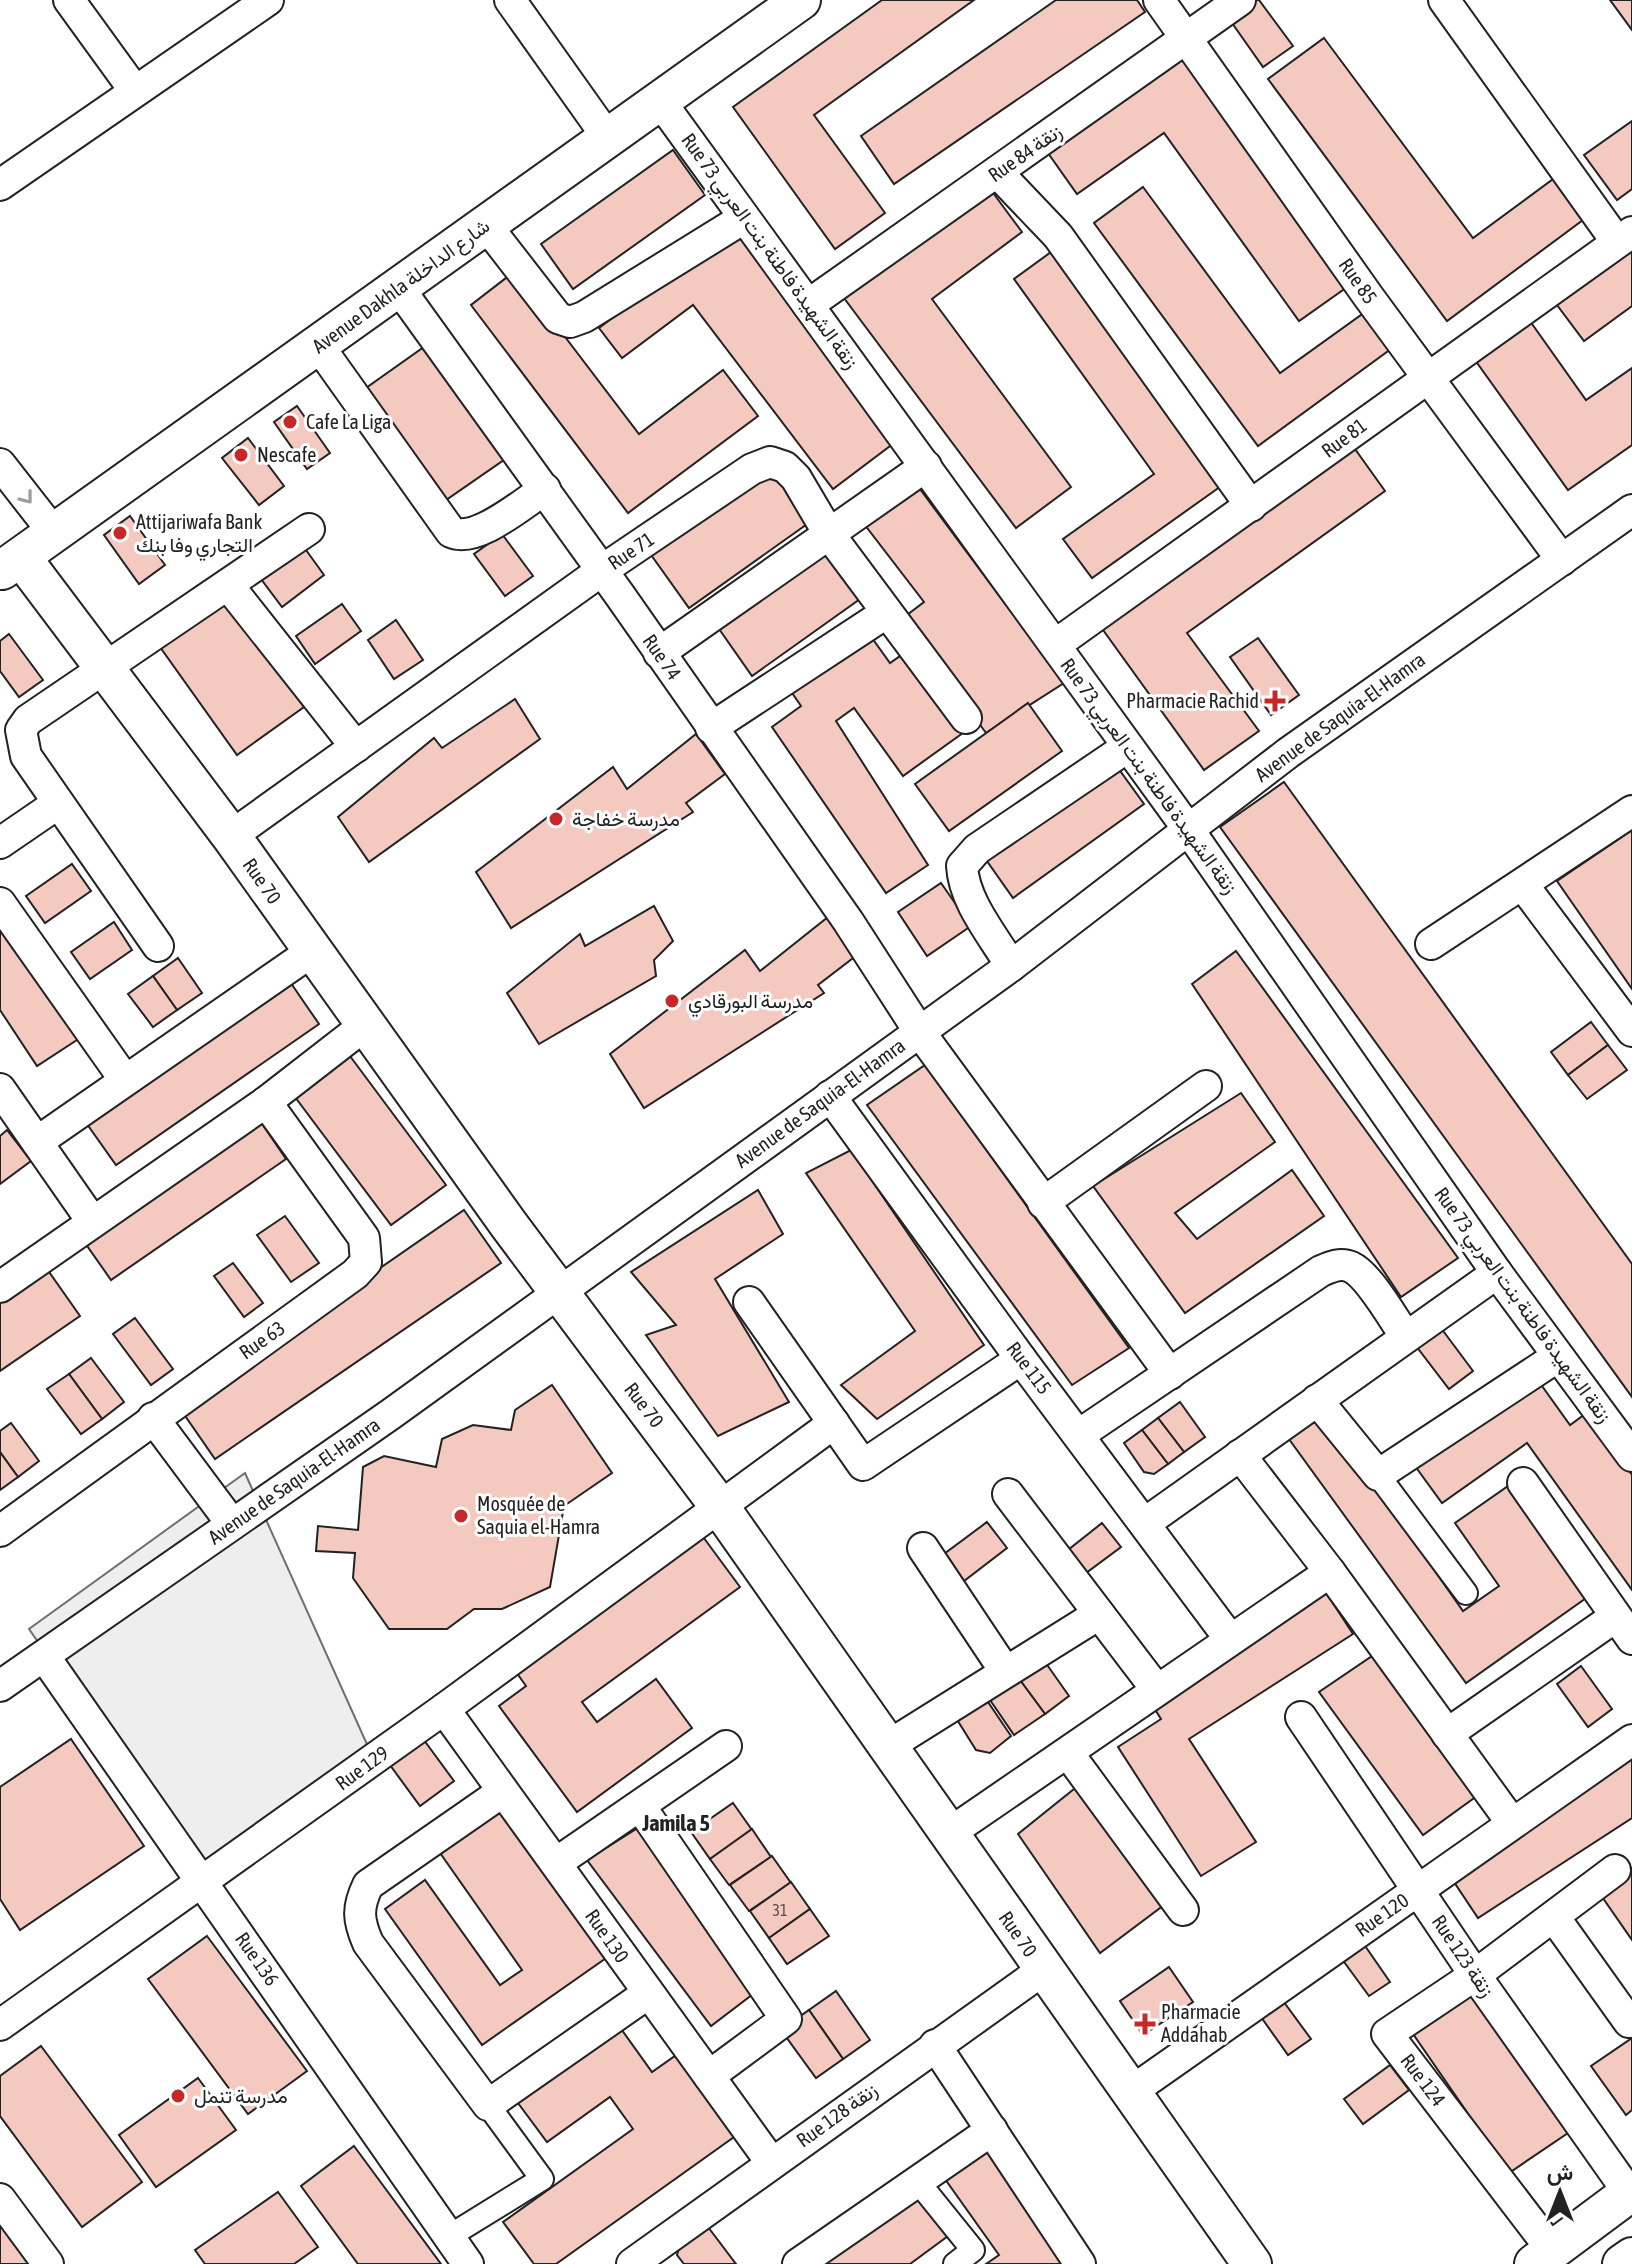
<svg xmlns="http://www.w3.org/2000/svg" width="1632" height="2264" font-family="'Asap Condensed',Vazirmatn,sans-serif">
	<style>
		.green { fill: #eee; stroke: #6f6f6f; stroke-width: 2 }
		.building { fill: #f3c9c0; stroke: #222; stroke-width: 2 }
		.lines { fill: none; stroke-linecap: round; stroke-linejoin: round }
		.pedestrian-casing { stroke: #222; stroke-width: 26 }
		.minor-casing { stroke: #222; stroke-width: 34 }
		.tertiary-casing { stroke: #222; stroke-width: 42 }
		.pedestrian { stroke: #fff; stroke-width: 22 }
		.minor { stroke: #fff; stroke-width: 30 }
		.tertiary { stroke: #fff; stroke-width: 38 }
		.oneway { stroke: #9c9c9c }
		.poi-dot { fill: #c62828; stroke: #fff; stroke-width: 3 }
		.labels { text-anchor: middle; stroke-width: 6; stroke-linejoin: round; paint-order: stroke }
		.number-label { font-size: 16px; fill: #564c4a }
		.street-label { font-size: 20px; fill: #222; stroke: #fff }
		.poi-label { font-size: 20px; fill: #222; stroke: #fff; text-anchor: start }
		.neighbourhood-label { font-size: 22px; font-weight: bold; fill: #222; stroke: #fff }
	</style>
	<rect width="100%" height="100%" fill="#fff"/>
	<path class="green" d="M245,1473l125,278 -171,122 -170,-244z"/>
	<g class="building">
		<path d="M882,0h92l-160,115 71,98 -50,36 -102,-142z"/>
		<path d="M1056,0h81l8,12 -251,172 -33,-48z"/>
		<path d="M1242,0h17l34,46 -30,21 -38,-54z"/>
		<path d="M1610,0h22v30z"/>
		<path d="M1324,38l149,200 87,-64 31,40 -144,107 -179,-242z"/>
		<path d="M1181,47l169,238 -51,36 -135,-188 -87,61 -34,-48z"/>
		<path d="M1632,121v68l-15,11 -33,-45z"/>
		<path d="M673,150l32,45 -132,94 -32,-45z"/>
		<path d="M985,182l37,50 -90,67 139,188 -55,41 -178,-238z"/>
		<path d="M1143,187l137,186 88,-63 27,36 -137,100 -164,-223z"/>
		<path d="M739,222l163,215 -69,52 -140,-184 -71,53 -23,-30z"/>
		<path d="M1632,239v67l-48,35 -33,-44z"/>
		<path d="M1062,244l169,235 -139,99 -29,-39 91,-65 -140,-195z"/>
		<path d="M515,271l124,163 84,-64 35,46 -130,97 -157,-208z"/>
		<path d="M1525,314l61,86 46,-32v77l-64,45 -98,-137z"/>
		<path d="M431,342l80,113 -65,45 -80,-112z"/>
		<path d="M297,406l33,47 -23,16 -33,-47z"/>
		<path d="M248,438l36,48 -25,19 -37,-47z"/>
		<path d="M1350,442l35,49 -198,142 72,98 -55,39 -106,-147z"/>
		<path d="M770,466l40,56 -121,86 -40,-56z"/>
		<path d="M914,481l150,202 -78,50 -83,-115 21,-16 -66,-86z"/>
		<path d="M130,516l35,49 -26,19 -35,-49z"/>
		<path d="M502,534l31,42 -28,20 -31,-42z"/>
		<path d="M301,543l23,32 -42,32 -24,-32z"/>
		<path d="M832,545l35,49 -115,82 -35,-50z"/>
		<path d="M222,592l82,115 -67,48 -82,-115z"/>
		<path d="M342,604l19,27 -46,33 -19,-28z"/>
		<path d="M396,620l27,40 -29,19 -26,-39z"/>
		<path d="M867,631l23,32 20,-14 57,81 -64,46 -49,-68 -18,13 92,144 -42,28 -114,-166 29,-21 -13,-19z"/>
		<path d="M9,634l34,46 -24,17 -19,-26v-30z"/>
		<path d="M1258,638l41,57 -28,20 -41,-58z"/>
		<path d="M515,699l25,40 -171,123 -31,-45 96,-79 8,10z"/>
		<path d="M1028,703l34,48 -113,80 -34,-47z"/>
		<path d="M696,734l29,40 -39,29 7,9 -182,116 -35,-56 137,-105 14,22z"/>
		<path d="M1113,761l31,43 -131,94 -31,-44z"/>
		<path d="M1284,782l348,482v133l-412,-570z"/>
		<path d="M1632,830v159l-75,-108z"/>
		<path d="M72,864l19,27 -46,32 -19,-27z"/>
		<path d="M941,883l30,43 -44,30 -29,-44z"/>
		<path d="M654,906l19,35 -19,19 2,16 -117,68 -32,-51 73,-59 5,12z"/>
		<path d="M0,910l83,126 -46,30 -37,-56z"/>
		<path d="M828,917l29,38 -39,30 6,8 -180,115 -34,-54 135,-104 15,21z"/>
		<path d="M114,922l18,28 -42,29 -19,-27z"/>
		<path d="M1236,951l222,307 -57,39 -209,-313z"/>
		<path d="M178,958l24,35 -25,17 -24,-34z"/>
		<path d="M153,976l24,34 -24,17 -25,-33z"/>
		<path d="M286,976l33,48 -203,141 -34,-48z"/>
		<path d="M1591,1022l17,23 -40,30 -17,-23z"/>
		<path d="M1608,1045l19,25 -40,29 -19,-24z"/>
		<path d="M344,1048l102,137 -55,40 -102,-136z"/>
		<path d="M925,1065l204,283 -57,37 -205,-280z"/>
		<path d="M1241,1093l34,49 -100,71 22,26 95,-69 32,46 -139,97 -92,-127z"/>
		<path d="M254,1112l32,47 -175,121 -33,-47z"/>
		<path d="M7,1130l24,31 -31,23v-48z"/>
		<path d="M851,1150l133,195 -107,74 -36,-34 74,-54 -109,-158z"/>
		<path d="M758,1190l25,44 -68,45 74,123 -71,34 -72,-101 30,-10 -45,-53z"/>
		<path d="M464,1210l37,53 -286,196 -36,-52z"/>
		<path d="M285,1216l34,47 -28,19 -34,-47z"/>
		<path d="M233,1263l30,40 -19,14 -30,-41z"/>
		<path d="M47,1269l33,47 -80,55v-69z"/>
		<path d="M135,1318l38,51 -22,16 -38,-51z"/>
		<path d="M1438,1324l35,47 -24,18 -36,-47z"/>
		<path d="M91,1358l33,44 -22,17 -33,-45z"/>
		<path d="M69,1374l33,45 -21,15 -34,-45z"/>
		<path d="M1537,1379l33,46 18,-13 44,63v115l-105,-147 -85,60 -27,-37z"/>
		<path d="M552,1385l60,88 -48,33 -14,81 -48,22h-28l-27,20h-58l-36,-51 2,-25 -39,-2 2,-25 40,4 5,-63 21,-11 52,11 6,-28 31,-14 38,5 4,-20z"/>
		<path d="M1180,1402l25,35 -21,15 -26,-34z"/>
		<path d="M1322,1410l141,201 36,-25 -44,-63 56,-39 78,112 -123,87 -180,-248z"/>
		<path d="M1158,1418l26,34 -16,12 -26,-34z"/>
		<path d="M11,1423l28,38 -21,16 -18,-25v-21z"/>
		<path d="M1142,1430l26,34 -14,10 -10,-2 -20,-29z"/>
		<path d="M0,1452l18,25 -18,13z"/>
		<path d="M987,1522l20,26 -43,33 -20,-27z"/>
		<path d="M1102,1523l19,24 -35,26 -18,-23z"/>
		<path d="M695,1526l45,61 -158,115 15,20 59,-43 36,49 -115,84 -78,-106 27,-20 -17,-24z"/>
		<path d="M1323,1588l30,46 -164,105 67,103 -55,34 -83,-129 43,-28 -12,-19z"/>
		<path d="M1381,1650l100,143 -58,42 -104,-143z"/>
		<path d="M1043,1659l26,37 -24,18 -28,-38z"/>
		<path d="M1581,1666l31,43 -24,18 -31,-43z"/>
		<path d="M1017,1676l28,38 -31,21 -26,-38z"/>
		<path d="M986,1699l25,37 -21,17 -14,-3 -20,-32z"/>
		<path d="M421,1736l33,45 -34,25 -33,-45z"/>
		<path d="M71,1739l73,107 -124,84 -20,-31v-112z"/>
		<path d="M1632,1753v65l-154,100 -30,-45z"/>
		<path d="M1084,1781l84,121 -68,51 -82,-119z"/>
		<path d="M733,1803l19,27 -42,29 -19,-27z"/>
		<path d="M502,1805l107,151 -127,89 -97,-136 40,-29 75,105 22,-15 -84,-120z"/>
		<path d="M641,1826l116,165 -46,35 -124,-166z"/>
		<path d="M752,1829l19,28 -42,28 -19,-26z"/>
		<path d="M772,1856l19,27 -42,28 -19,-26z"/>
		<path d="M1632,1868v72l-34,-49z"/>
		<path d="M791,1882l19,27 -41,29 -19,-27z"/>
		<path d="M810,1909l19,27 -42,28 -18,-26z"/>
		<path d="M207,1936l100,135 -59,43 -100,-135z"/>
		<path d="M1361,1940l29,42 -21,14 -30,-41z"/>
		<path d="M1169,1967l24,35 -50,33 -23,-34z"/>
		<path d="M836,1991l34,49 -27,19 -34,-49z"/>
		<path d="M1469,1991l99,142 -59,40 -98,-142z"/>
		<path d="M1278,1994l33,45 -23,16 -32,-45z"/>
		<path d="M809,2010l34,49 -27,19 -35,-48z"/>
		<path d="M619,2026l33,46 30,-21 59,81 -185,132h-22l-31,-42 130,-93 -23,-32 -63,45 -32,-43z"/>
		<path d="M1632,2038v72l-6,5 -35,-49z"/>
		<path d="M41,2046l101,136 -60,45 -82,-111v-40z"/>
		<path d="M1390,2065l19,25 -46,34 -19,-25z"/>
		<path d="M198,2078l38,52 -80,57 -37,-52z"/>
		<path d="M983,2141l89,123h-86l13,-9 -59,-83z"/>
		<path d="M354,2146l87,118h-83l-57,-78z"/>
		<path d="M278,2192l40,55 -24,17h-89l-10,-14z"/>
		<path d="M918,2194l30,42 -38,28h-90z"/>
		<path d="M0,2203l44,61h-44z"/>
		<path d="M702,2219l34,45h-52l-7,-9 6,-22z"/>
	</g>
	<g class="lines">
		<defs>
			<g id="pedestrian">
				<path d="M1378,1475l88,118"/>
				<path d="M919,2183l54,67 -18,14"/>
				<path d="M448,2237l94,-58 -54,-74"/>
			</g>
			<g id="minor">
				<path d="M69,0l66,91"/>
				<path d="M510,0l98,138"/>
				<path d="M1159,0l209,296 194,264"/>
				<path d="M1444,0l173,242"/>
				<path d="M660,101l528,728 309,444 135,183"/>
				<path d="M997,172l61,64 193,270"/>
				<path d="M0,185l268,-185"/>
				<path d="M486,225l72,93 12,4 14,-5 160,-99"/>
				<path d="M398,287l221,307 229,327 71,110 251,343"/>
				<path d="M808,305l432,-305"/>
				<path d="M318,345l133,187c25,12 71,-28 94,-43"/>
				<path d="M0,464l54,69"/>
				<path d="M228,585l128,162"/>
				<path d="M1055,645l577,-413"/>
				<path d="M659,653l267,-187"/>
				<path d="M711,728l175,-115"/>
				<path d="M231,836l370,-265 151,-102 18,-7 15,5 11,11 33,56 137,184"/>
				<path d="M0,843l57,-39"/>
				<path d="M1523,885l109,146"/>
				<path d="M0,903l125,177"/>
				<path d="M1431,944l201,-133"/>
				<path d="M158,946l-132,-190 -5,-26 7,-10 281,-191"/>
				<path d="M1011,966c-18,-31 -47,-64 -49,-100l15,-17 149,-101"/>
				<path d="M0,1089l92,132"/>
				<path d="M830,1096l191,263 209,280"/>
				<path d="M37,1142l274,-190"/>
				<path d="M1043,1203l163,-117"/>
				<path d="M0,1287l266,-185 98,-76"/>
				<path d="M749,1302l114,163 158,-106"/>
				<path d="M1317,1400l61,75 179,-118"/>
				<path d="M153,1418l79,106"/>
				<path d="M1080,1434l241,-163c9,-4 20,-9 30,-4 18,8 43,53 55,70"/>
				<path d="M1240,1455l90,117 182,251"/>
				<path d="M1523,1483l109,156"/>
				<path d="M1008,1494l149,196"/>
				<path d="M1145,1523l352,-250"/>
				<path d="M0,1531l355,-257 11,-12 -2,-24 -98,-136"/>
				<path d="M923,1548l82,123"/>
				<path d="M44,1656l424,608"/>
				<path d="M0,1686l391,-272 620,-448 277,-213 344,-243"/>
				<path d="M444,1709l327,453"/>
				<path d="M1301,1717l174,258 154,218"/>
				<path d="M1447,1734l168,-117"/>
				<path d="M888,1746l211,-132"/>
				<path d="M1068,1753l115,157"/>
				<path d="M502,1792l-134,93c-11,23 -10,35 0,58l120,162 159,-111"/>
				<path d="M640,1806l146,213 -77,57"/>
				<path d="M948,1834l382,-262"/>
				<path d="M556,1863l170,-117"/>
				<path d="M1554,1917l75,105"/>
				<path d="M0,2025l444,-316 390,-286"/>
				<path d="M935,2045l145,219"/>
				<path d="M1132,2091l500,-351"/>
				<path d="M0,2199l48,65"/>
				<path d="M1552,2250l-165,-216 88,-59 140,-105"/>
				<path d="M632,2264l411,-294"/>
				<path d="M798,2264l194,-134"/>
			</g>
			<g id="tertiary">
				<path d="M21,557l210,279 278,389 210,281 533,758"/>
				<path d="M2,570l799,-570"/>
				<path d="M1534,2264l98,-73"/>
				<path d="M1622,2264l10,-7"/>
			</g>
		</defs>
		<use href="#pedestrian" class="pedestrian-casing"/>
		<use href="#minor" class="minor-casing"/>
		<use href="#tertiary" class="tertiary-casing"/>
		<use href="#pedestrian" class="pedestrian"/>
		<use href="#minor" class="minor"/>
		<use href="#tertiary" class="tertiary"/>
	</g>
	<defs><path id="oneway-chevron" d="M-2-3.5L2.5 0L-2 3.5" fill="none" stroke-width="1.6" stroke-linecap="round" stroke-linejoin="round" transform="scale(2)"/></defs>
	<use class="oneway" href="#oneway-chevron" transform="translate(27 498) rotate(52)"/>
	<g class="poi-dot">
		<circle cx="290" cy="422" r="8"/>
		<circle cx="241" cy="455" r="8"/>
		<circle cx="120" cy="533" r="8"/>
		<path d="M1271 689h8v8h8v8h-8v8h-8v-8h-8v-8h8z"/>
		<circle cx="556" cy="819" r="8"/>
		<circle cx="672" cy="1001" r="8"/>
		<circle cx="461" cy="1516" r="8"/>
		<path d="M1141 2012h8v8h8v8h-8v8h-8v-8h-8v-8h8z"/>
		<circle cx="178" cy="2096" r="8"/>
	</g>
	<g class="labels">
		<g class="number-label">
			<text x="780" y="1916">31</text>
		</g>
		<g class="street-label">
			<text transform="translate(1025 153) rotate(-35)" y="7">Rue 84 زنقة</text>
			<text transform="translate(770 251) rotate(54)" y="7">Rue 73 زنقة الشهيدة فاطنة بنت العربي</text>
			<text transform="translate(1358 281) rotate(55)" y="7">Rue 85</text>
			<text transform="translate(401 286) rotate(-36)" y="7">Avenue Dakhla شارع الداخلة</text>
			<text transform="translate(1344 438) rotate(-37)" y="7">Rue 81</text>
			<text transform="translate(631 551) rotate(-34)" y="7">Rue 71</text>
			<text transform="translate(662 657) rotate(55)" y="7">Rue 74</text>
			<text transform="translate(1340 717) rotate(-36)" y="7">Avenue de Saquia-El-Hamra</text>
			<text transform="translate(1149 776) rotate(54)" y="7">Rue 73 زنقة الشهيدة فاطنة بنت العربي</text>
			<text transform="translate(262 881) rotate(55)" y="7">Rue 70</text>
			<text transform="translate(820 1103) rotate(-36)" y="7">Avenue de Saquia-El-Hamra</text>
			<text transform="translate(1523 1305) rotate(54)" y="7">Rue 73 زنقة الشهيدة فاطنة بنت العربي</text>
			<text transform="translate(262 1340) rotate(-35)" y="7">Rue 63</text>
			<text transform="translate(1029 1368) rotate(53)" y="7">Rue 115</text>
			<text transform="translate(644 1405) rotate(53)" y="7">Rue 70</text>
			<text transform="translate(294 1481) rotate(-35)" y="7">Avenue de Saquia-El-Hamra</text>
			<text transform="translate(362 1768) rotate(-36)" y="7">Rue 129</text>
			<text transform="translate(1382 1915) rotate(-35)" y="7">Rue 120</text>
			<text transform="translate(1018 1934) rotate(55)" y="7">Rue 70</text>
			<text transform="translate(607 1936) rotate(55)" y="7">Rue 130</text>
			<text transform="translate(1463 1956) rotate(56)" y="7">Rue 123 زنقة</text>
			<text transform="translate(257 1959) rotate(55)" y="7">Rue 136</text>
			<text transform="translate(1423 2080) rotate(53)" y="7">Rue 124</text>
			<text transform="translate(837 2115) rotate(-36)" y="7">Rue 128 زنقة</text>
		</g>
		<g class="poi-label">
			<text x="306" y="429">Cafe La Liga</text>
			<text x="257" y="462">Nescafe</text>
			<text x="136" y="529">Attijariwafa Bank<tspan x="136" dy="23">التجاري وفا بنك</tspan></text>
			<text x="1259" y="708" text-anchor="end">Pharmacie Rachid</text>
			<text x="572" y="826">مدرسة خفاجة</text>
			<text x="688" y="1008">مدرسة البورقادي</text>
			<text x="477" y="1511">Mosquée de<tspan x="477" dy="23">Saquia el-Hamra</tspan></text>
			<text x="1161" y="2019">Pharmacie<tspan x="1161" dy="23">Addahab</tspan></text>
			<text x="194" y="2103">مدرسة تنمل</text>
		</g>
		<g class="neighbourhood-label">
			<text x="676" y="1831">Jamila 5</text>
		</g>
	</g>
	<g transform="translate(1560 2192)" stroke="#ffffff" stroke-width="6" paint-order="stroke">
	<path d="M0-6L14 30L0 20L-14 30Z" fill="#222222"/>
	<text y="-12" font-size="22" font-weight="bold" text-anchor="middle" fill="#222222">ش</text>
	</g>
</svg>
